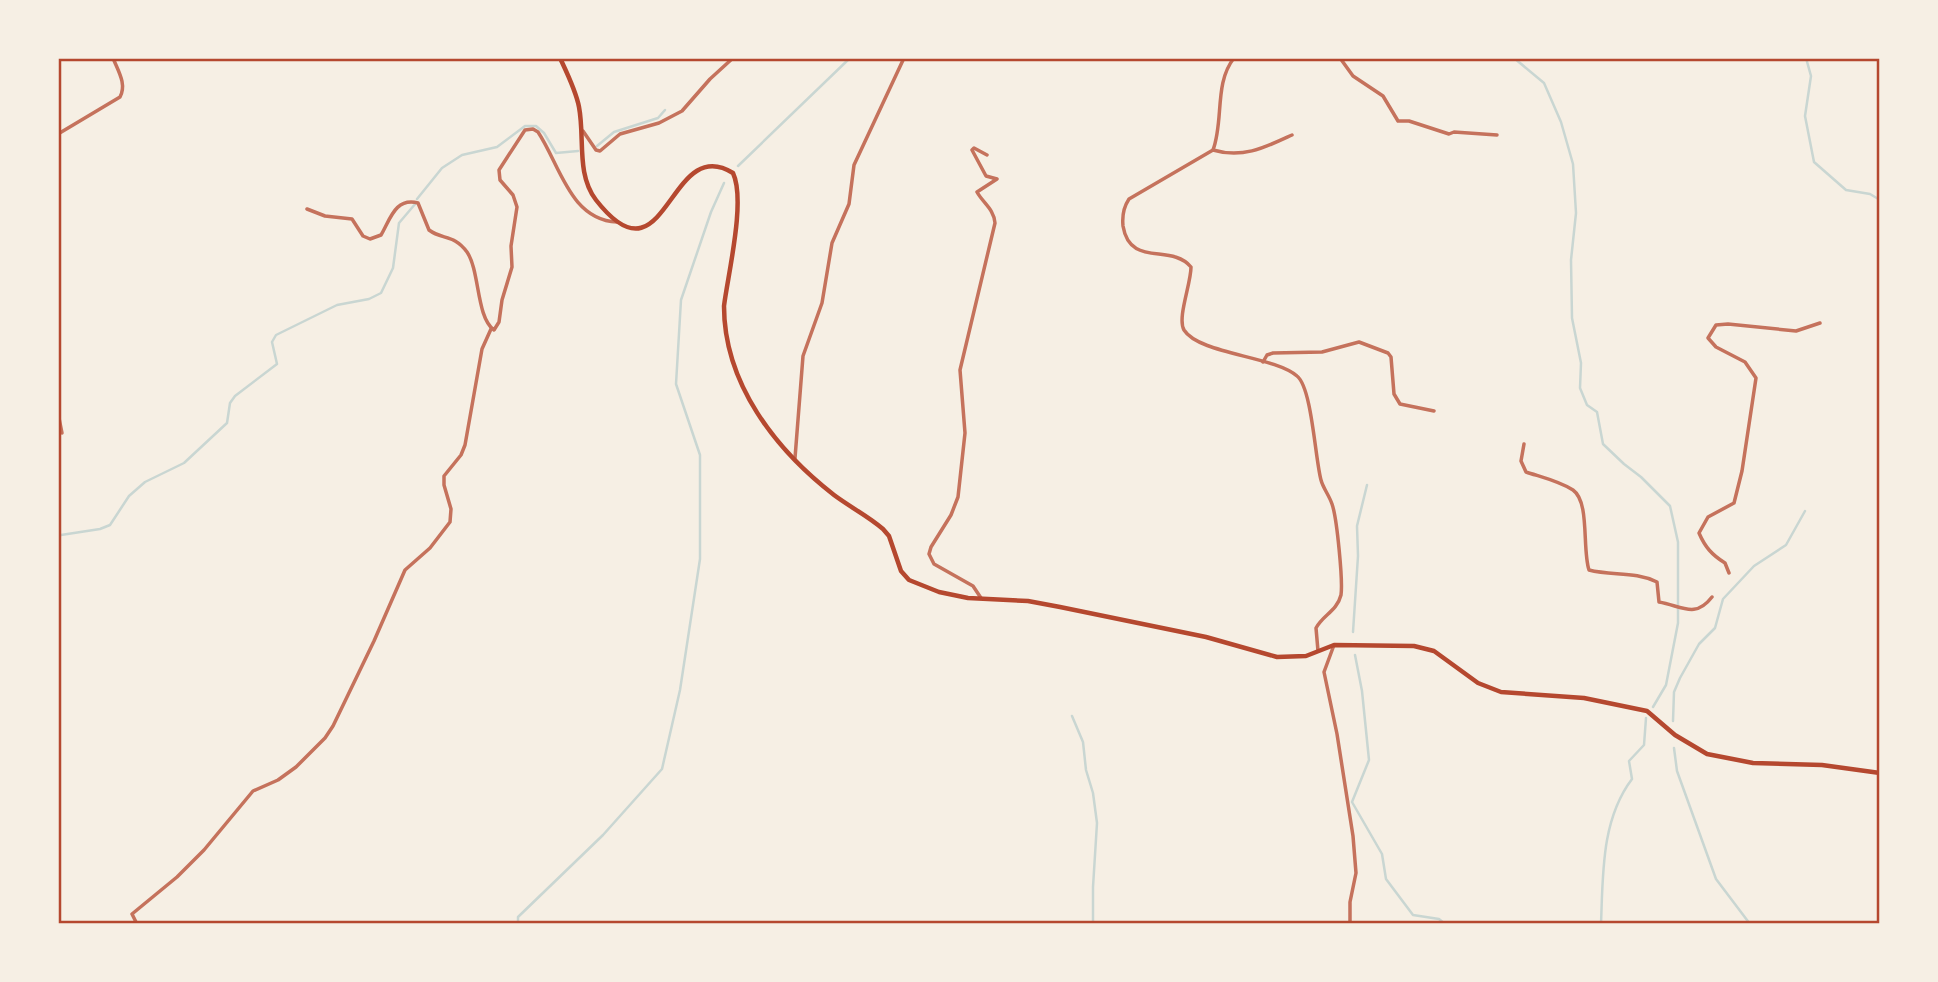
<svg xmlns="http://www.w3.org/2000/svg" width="1938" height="982" font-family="Montserrat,sans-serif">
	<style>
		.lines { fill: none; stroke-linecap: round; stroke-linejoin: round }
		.stream { stroke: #c9d6d2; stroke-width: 2.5 }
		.minor { stroke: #c5725c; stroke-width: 3.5 }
		.secondary { stroke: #b5482f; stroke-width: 4.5 }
		.neatline { fill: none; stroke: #b5482f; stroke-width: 2.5 }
	</style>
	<rect width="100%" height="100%" fill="#f6efe4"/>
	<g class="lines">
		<g class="stream">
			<path d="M1514,58l30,25 17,39 12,42 3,49 -5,47 1,58 9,45 -1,25 7,17 10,7 6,32 21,20 17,13 29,29 8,36v81l-12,62 -13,22"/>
			<path d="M1806,58l5,18 -6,40 9,46 32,28 24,4 10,6"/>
			<path d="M597,146l17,-14 44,-14 7,-8"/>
			<path d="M738,166l112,-108"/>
			<path d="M417,199l25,-31 20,-13 35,-8 28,-21h11l8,7 12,20 22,-2"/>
			<path d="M58,533l3,2 39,-6 10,-4 19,-29 16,-14 39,-19 43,-40 3,-20 5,-7 42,-32 -5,-22 4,-7 61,-30 32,-6 12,-6 12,-25 6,-45 17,-20"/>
			<path d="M1353,632l5,-76 -1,-30 10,-41"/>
			<path d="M1355,655l7,36 7,69 -17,42 30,52 4,25 27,36 26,4 6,5"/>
			<path d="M1072,716l11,26 3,28 7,23 4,30 -4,64v37"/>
			<path d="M1673,721l1,-29 6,-14 19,-34 16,-16 8,-29 31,-33 32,-21 19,-34"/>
			<path d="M1674,748l3,23 39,108 34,45"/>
			<path d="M518,924v-7l85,-82 59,-66 18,-79 20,-131v-104l-24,-71 5,-84 30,-88 13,-29"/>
			<path d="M1601,924c2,-49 0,-104 31,-145l-3,-18 15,-16 2,-27"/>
		</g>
		<g class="minor">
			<path d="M1234,58c-20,25 -10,63 -21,92l-84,49c-6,9 -7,17 -6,27 7,42 48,17 68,41 0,17 -14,51 -7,63 15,24 90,26 113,46 15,12 18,82 24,104 2,8 8,15 11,24 5,14 11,77 9,91 -4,16 -18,20 -25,33l2,23"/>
			<path d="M1340,58l13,18 30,20 15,25h11l40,13 5,-2 43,3"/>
			<path d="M583,131l13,19 4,1 20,-17 39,-11 23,-12 28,-32 23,-21"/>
			<path d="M58,134l62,-37c7,-13 -2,-26 -7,-39"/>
			<path d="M1213,150c30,9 53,-3 79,-15"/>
			<path d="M307,209l18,7 27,3 11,17 7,3 11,-4c9,-15 14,-38 37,-32l11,27c13,10 25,4 38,22 13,19 9,65 27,78l5,-8 3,-22 10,-33 -1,-21 6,-39 -4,-12 -13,-15 -1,-10 26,-40 8,-1 5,3c22,33 32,88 79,90"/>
			<path d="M1263,362l4,-7 6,-2 49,-1 37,-10 29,11 3,4 3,37 6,10 34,7"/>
			<path d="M58,413l4,20"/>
			<path d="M1524,444l-3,17 5,11c15,5 33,9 47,18 17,12 9,59 16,80 23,6 46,1 68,12l2,20c23,4 36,17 53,-5"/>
			<path d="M795,458l8,-102 19,-53 10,-60 17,-39 5,-39 50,-107"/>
			<path d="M1729,573l-4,-10c-13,-8 -20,-16 -26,-30l9,-16 26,-14 8,-32 14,-93 -11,-16 -29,-15 -8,-9 8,-13 12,-1 68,7 24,-8"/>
			<path d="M981,598l-8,-12 -39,-22 -5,-10 2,-7 20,-32 7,-18 7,-64 -5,-63 35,-147c-1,-14 -12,-20 -18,-31l20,-13 -11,-3 -14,-26 2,-2 13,7"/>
			<path d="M1334,645l-10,27 13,62 16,102 3,37 -6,29v22"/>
			<path d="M137,924l-5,-10 45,-37 27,-27 49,-59 25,-11 18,-13 29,-29 8,-12 41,-85 31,-71 25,-22 20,-26 1,-13 -7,-24v-9l17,-21 4,-10 17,-96 9,-20"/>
		</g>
		<path class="secondary" d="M560,58c7,15 16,33 19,49 6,31 -3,67 17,93 71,91 72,-68 137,-27 13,28 -5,101 -9,133 0,78 52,144 110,189 16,12 34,21 49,34l6,7 12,35 8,9 30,12 29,6 60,3 32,6 146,30 71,20 29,-1 28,-11 80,1 20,5 44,32 23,9 83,6 63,13 28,24 32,19 46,9 69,2 58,8"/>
	</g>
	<rect width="1938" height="982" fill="none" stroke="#f6efe4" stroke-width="119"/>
	<rect x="60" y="60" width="1818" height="862" class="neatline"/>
</svg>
